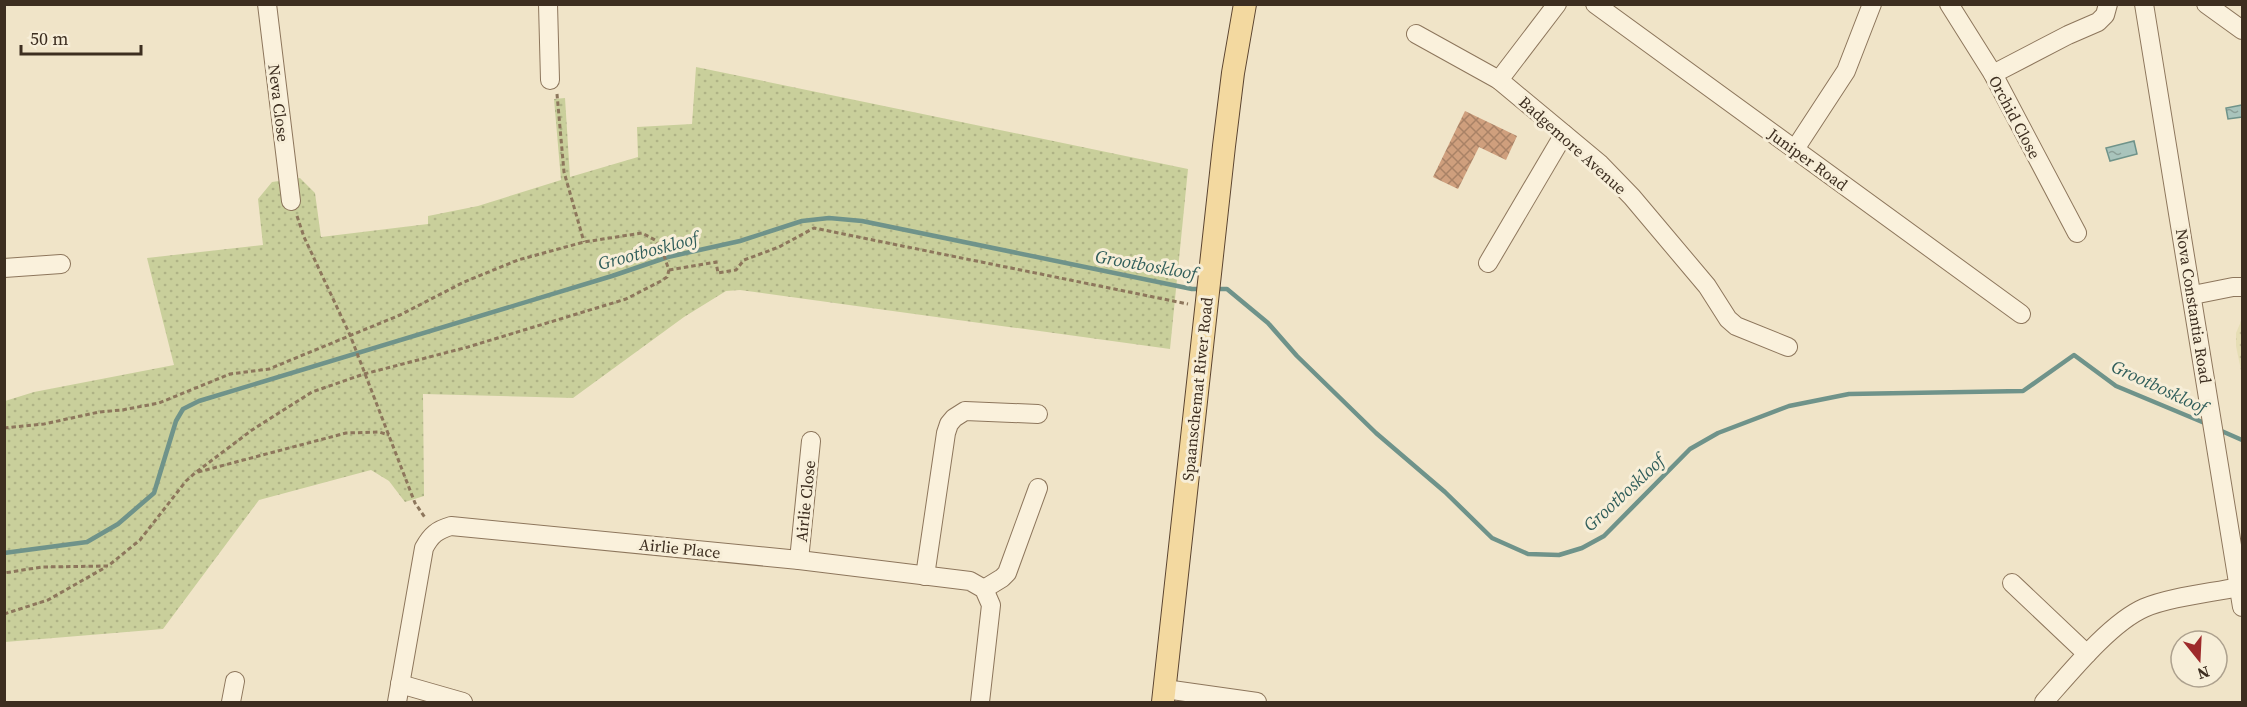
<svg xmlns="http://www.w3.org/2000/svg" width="2247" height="707" font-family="'Source Serif 4',serif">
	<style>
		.farmland { fill: url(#farmland-dots) }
		.grass { fill: url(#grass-dots) }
		.water { fill: url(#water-ripples); stroke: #6f938a; stroke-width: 1.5 }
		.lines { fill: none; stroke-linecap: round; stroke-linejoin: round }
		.stream { stroke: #6f938a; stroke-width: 4.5 }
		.building { fill: url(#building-cross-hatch) }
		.minor-casing { stroke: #8d765c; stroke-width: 20 }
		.major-casing { stroke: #5b4430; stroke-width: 24 }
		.path { stroke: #8d765c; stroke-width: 3; stroke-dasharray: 4.5 3; stroke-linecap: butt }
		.minor { stroke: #faf1dc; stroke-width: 18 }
		.major { stroke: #f3d9a0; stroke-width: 22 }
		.labels { text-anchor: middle; stroke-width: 6; stroke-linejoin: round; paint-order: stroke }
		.street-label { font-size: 16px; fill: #3d2e20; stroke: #f7eed8 }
		.water-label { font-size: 18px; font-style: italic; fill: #2f5d5a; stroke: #f7eed8 }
	</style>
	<defs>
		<pattern id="farmland-dots" width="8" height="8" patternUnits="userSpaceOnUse" patternTransform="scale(1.5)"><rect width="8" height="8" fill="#e6deb5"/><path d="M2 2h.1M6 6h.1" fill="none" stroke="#c6bf9b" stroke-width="1.8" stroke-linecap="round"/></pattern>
		<pattern id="grass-dots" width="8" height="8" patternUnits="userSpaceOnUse" patternTransform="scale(1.5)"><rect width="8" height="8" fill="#c9cf9b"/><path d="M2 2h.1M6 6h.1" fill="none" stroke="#aeb285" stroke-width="1.8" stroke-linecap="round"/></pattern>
		<pattern id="water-ripples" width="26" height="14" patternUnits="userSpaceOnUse" patternTransform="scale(1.5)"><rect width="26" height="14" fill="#a9c4bc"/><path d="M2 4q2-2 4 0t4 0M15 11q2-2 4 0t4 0" fill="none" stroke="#8ba098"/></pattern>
		<pattern id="building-cross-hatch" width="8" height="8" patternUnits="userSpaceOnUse" patternTransform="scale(1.5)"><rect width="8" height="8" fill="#cf9f7d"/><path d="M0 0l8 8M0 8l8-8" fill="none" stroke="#a98266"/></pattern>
	</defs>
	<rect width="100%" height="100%" fill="#f0e4c8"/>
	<path class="farmland" d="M2242,319v56l-6,-29v-13z"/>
	<path class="grass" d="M696,67l492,102 -18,180 -430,-59 -14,1 -42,26 -111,81 -150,-4 1,102 -19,6 -16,-21 -18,-11 -112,30 -96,129 -158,13v-241l29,-9 140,-27 -27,-107 116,-13 -5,-46 14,-17 28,-4 15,15 6,44 107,-13v-8l50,-10 83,-26 -7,-81 11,-1 5,79 68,-20 -1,-30 55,-3z"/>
	<g class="water">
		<path d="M2242,105v12l-14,2 -2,-11z"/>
		<path d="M2134,141l3,13 -27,7 -4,-13z"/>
	</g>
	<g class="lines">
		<g class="stream">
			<path d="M1216,289h11l41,34 29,33 79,77 69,59 47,46 36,16 31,1 23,-7 22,-12 86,-87 28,-16 71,-27 60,-12 174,-3 51,-36 42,31 91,38"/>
			<path d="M2217,429l25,11"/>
			<path d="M4,553l83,-11 31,-18 36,-31 22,-72 7,-12 16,-8 413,-125 56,-19 72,-16 62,-20 27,-3 33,3 330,68h10"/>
		</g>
	</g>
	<path class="building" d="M1465,111l52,25 -11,24 -27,-13 -21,42 -25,-12z"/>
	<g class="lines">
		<defs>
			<g id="minor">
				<path d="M267,4l24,197"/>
				<path d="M548,4l2,76"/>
				<path d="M1595,4l426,310"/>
				<path d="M1949,4l44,70 84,159"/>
				<path d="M2144,4l98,603"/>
				<path d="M2206,4l36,26"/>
				<path d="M1416,34l83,46 65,54 36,30 32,33 75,89 21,33 8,7 52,21"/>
				<path d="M1993,74l75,-39 30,-13 7,-7 3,-11"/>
				<path d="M1499,80l58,-76"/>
				<path d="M1795,149l51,-78 26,-67"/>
				<path d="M1488,263l76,-129"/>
				<path d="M4,268l57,-4"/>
				<path d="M2193,295l40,-8h9"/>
				<path d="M799,560l12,-119"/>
				<path d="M925,576l21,-143 3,-9 5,-6 11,-7 73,3"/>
				<path d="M2012,583l75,71"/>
				<path d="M984,589l18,-11 5,-5 31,-85"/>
				<path d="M400,684l63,18"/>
				<path d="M1165,689l92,13"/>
				<path d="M231,702l4,-21"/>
				<path d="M397,702l27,-154c7,-13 13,-18 27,-22l348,34 171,21 14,8 7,16 -11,97"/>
				<path d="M2044,702c25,-28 66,-79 100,-94 26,-11 66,-15 95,-21"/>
			</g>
			<path id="major" d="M1163,702l61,-556 9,-73 12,-69"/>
		</defs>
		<use href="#minor" class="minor-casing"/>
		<use href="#major" class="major-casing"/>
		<g class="path">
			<path d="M557,94l7,78 20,70"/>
			<path d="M297,216l7,21 46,98 65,168 11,16"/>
			<path d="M669,270l47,-8 2,11 18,-3 8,-10 35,-13 35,-19 374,76"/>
			<path d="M4,428l40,-4 55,-12 23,-2 37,-7 71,-29 39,-5 131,-54 64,-33 54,-22 66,-18 58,-9 13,7 7,10 7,20 -2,7 -6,4 -35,18 -158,48 -104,27 -52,18 -60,38 -57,43 -9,8 -46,59 -32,26 -66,1 -38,6"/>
			<path d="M198,472l148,-39 33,-1 10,3"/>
			<path d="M4,614l44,-14 58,-33"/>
		</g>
		<use href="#minor" class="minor"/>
		<use href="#major" class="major"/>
	</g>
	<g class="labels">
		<g class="street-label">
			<text transform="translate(279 103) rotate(83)" y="6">Neva Close</text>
			<text transform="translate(2015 117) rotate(62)" y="6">Orchid Close</text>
			<text transform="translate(1573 145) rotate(42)" y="6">Badgemore Avenue</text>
			<text transform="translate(1808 159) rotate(36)" y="6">Juniper Road</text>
			<text transform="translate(2194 306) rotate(81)" y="6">Nova Constantia Road</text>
			<text transform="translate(1197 389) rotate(-84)" y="6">Spaanschemat River Road</text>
			<text transform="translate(805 501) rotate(-84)" y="6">Airlie Close</text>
			<text transform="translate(680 548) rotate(6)" y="6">Airlie Place</text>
		</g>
		<g class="water-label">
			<text transform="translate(648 251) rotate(-15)" y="6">Grootboskloof</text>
			<text transform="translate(1146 265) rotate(10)" y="6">Grootboskloof</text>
			<text transform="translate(2159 387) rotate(25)" y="6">Grootboskloof</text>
			<text transform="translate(1624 493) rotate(-43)" y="6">Grootboskloof</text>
		</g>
	</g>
	<rect width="2247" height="707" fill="none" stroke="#3d2e20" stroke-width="12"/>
	<g transform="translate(2199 659) rotate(162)"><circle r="28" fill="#f7eed8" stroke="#ada18e" stroke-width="1.5"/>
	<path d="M0-4.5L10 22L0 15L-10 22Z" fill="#9e2a2b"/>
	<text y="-9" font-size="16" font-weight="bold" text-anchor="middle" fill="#3d2e20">N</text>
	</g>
	<path d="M21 45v9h120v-9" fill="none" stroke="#3d2e20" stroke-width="3"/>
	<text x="30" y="45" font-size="18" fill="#3d2e20" stroke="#f7eed8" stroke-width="4.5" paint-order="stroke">50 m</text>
</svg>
